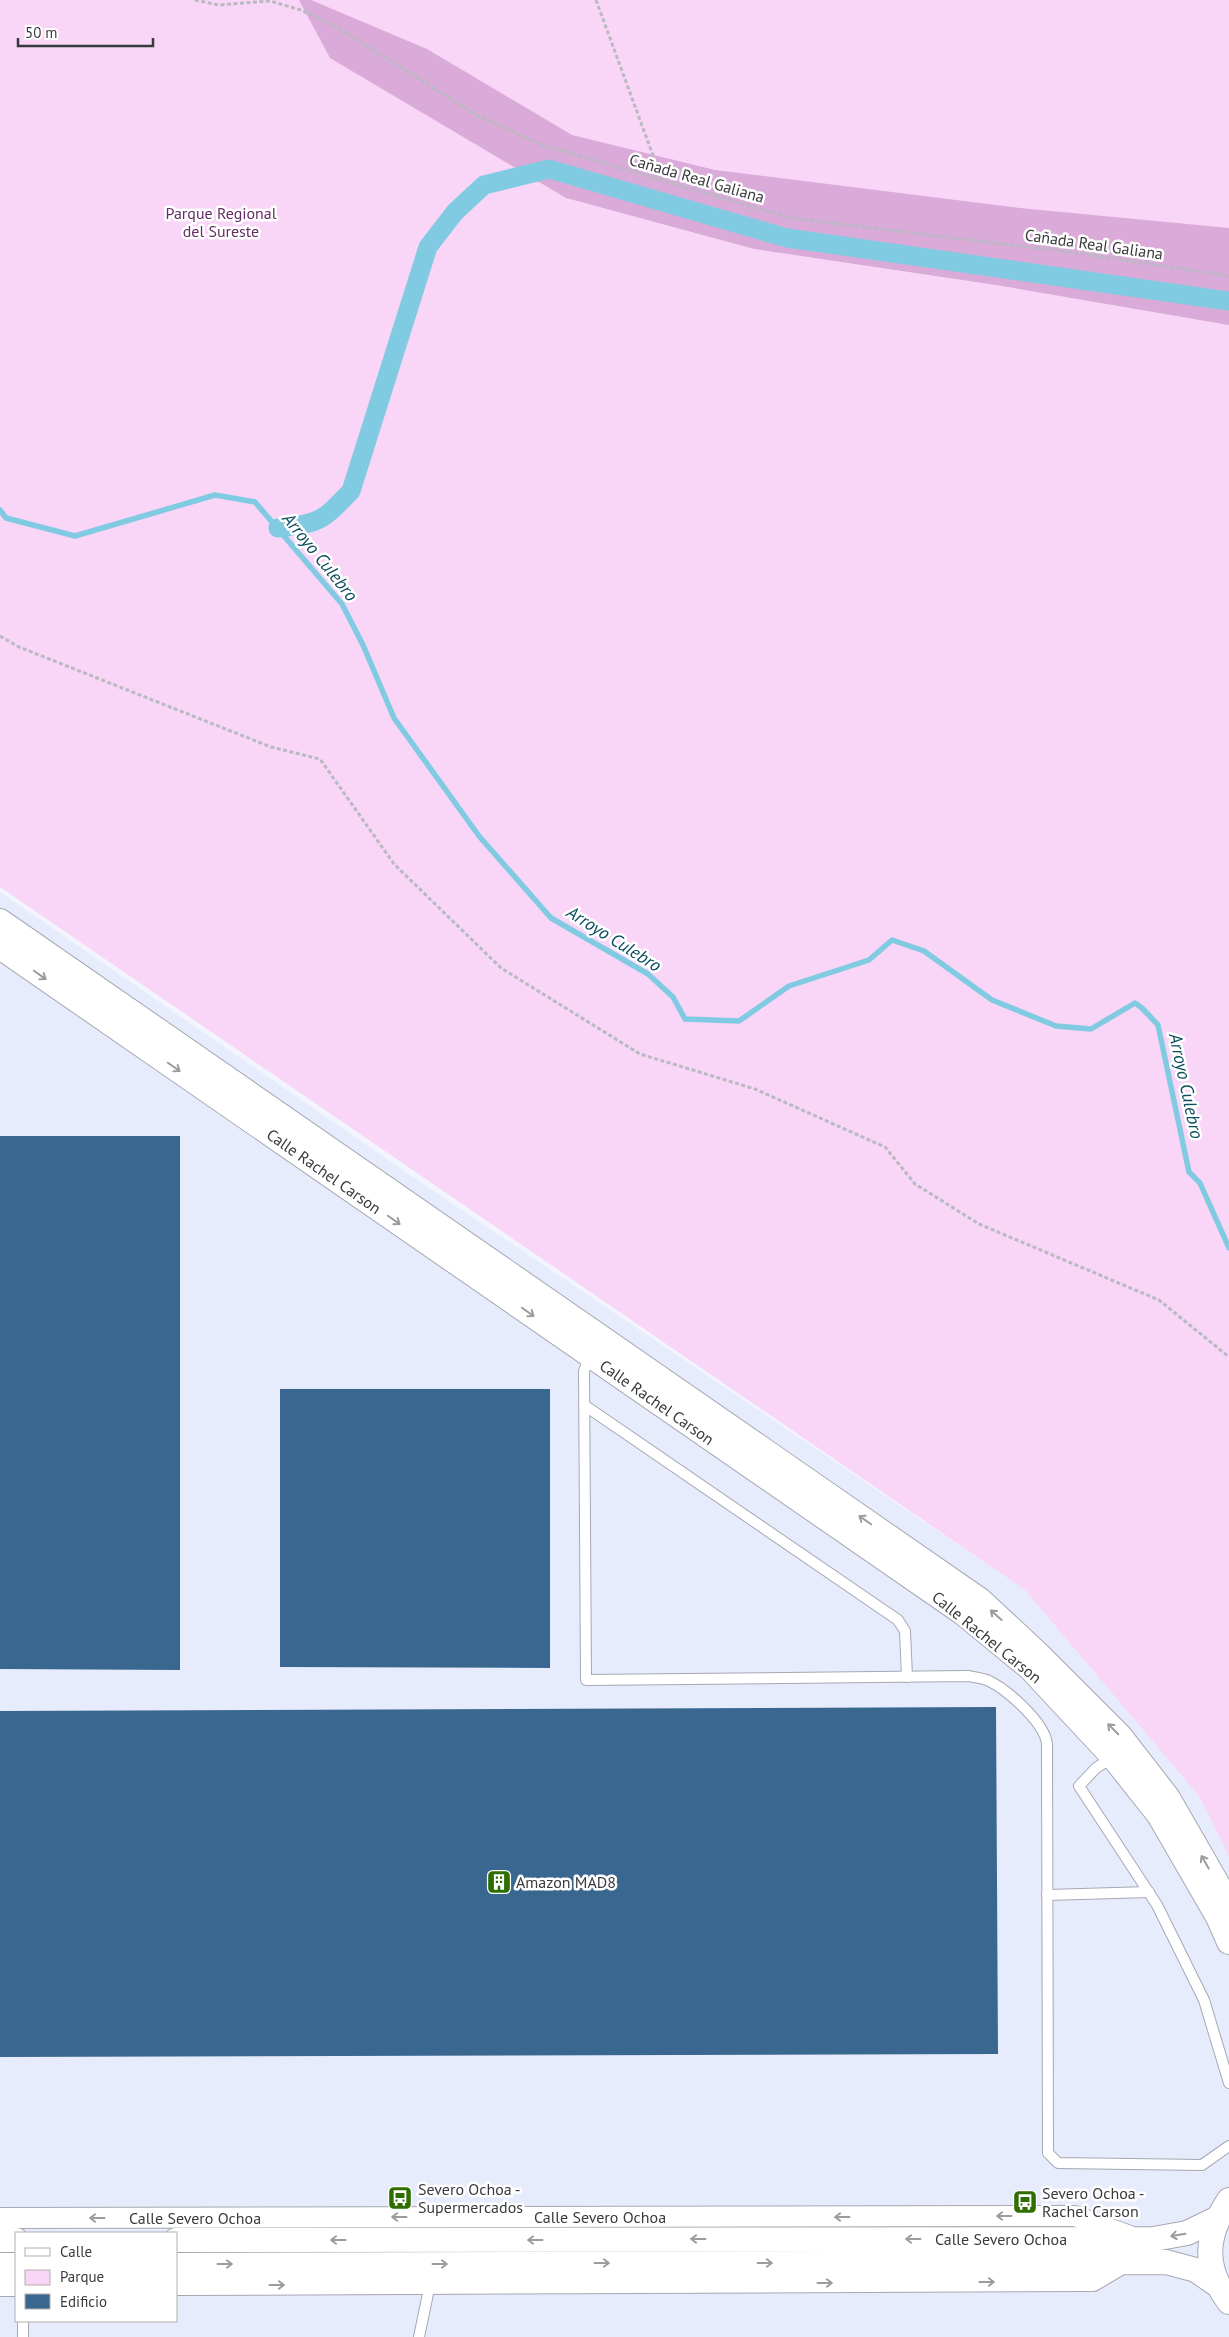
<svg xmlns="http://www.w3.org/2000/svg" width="1229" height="2337" font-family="'PT Sans',sans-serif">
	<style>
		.built { fill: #e7ecfd; fill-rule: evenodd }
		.green { fill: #f9d5f7 }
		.forest { fill: #daabd8 }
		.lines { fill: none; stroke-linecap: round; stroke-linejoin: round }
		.stream { stroke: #80cbe2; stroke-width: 5.5 }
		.canal { stroke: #80cbe2; stroke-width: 19 }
		.building { fill: #3a678f }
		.service-casing { stroke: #a6a8b2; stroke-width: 12 }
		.minor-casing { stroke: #a6a8b2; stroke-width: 22 }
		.tertiary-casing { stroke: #a6a8b2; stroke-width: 26 }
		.path { stroke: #b8bac1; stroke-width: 3; stroke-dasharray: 4 2.5; stroke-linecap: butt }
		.service { stroke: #fff; stroke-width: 10 }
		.minor { stroke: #fff; stroke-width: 20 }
		.tertiary { stroke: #fff; stroke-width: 24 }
		.oneway { stroke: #9c9c9e }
		.labels { text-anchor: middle; stroke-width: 5; stroke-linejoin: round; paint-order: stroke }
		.street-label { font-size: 16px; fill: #393a3e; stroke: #fff }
		.park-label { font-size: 16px; fill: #642c63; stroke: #fff }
		.poi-label { font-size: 16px; fill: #393a3e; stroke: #fff; text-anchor: start }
		.water-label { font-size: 18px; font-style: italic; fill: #094d5d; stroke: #fff }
	</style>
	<rect width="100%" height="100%" fill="#f3f5fe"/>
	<path class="built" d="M0,892l419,289 606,409 171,200 33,66v481h-1229zM16,2233h160v88h-160z"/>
	<path class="green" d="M0,0h1229v233l-656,-33 181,49 388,58 87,17v1532l-30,-60 -174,-206 -1025,-703z"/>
	<path class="forest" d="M299,0h12l116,49 145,86 143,35 305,38 209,20v97l-227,-39 -248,-37 -188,-51 -236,-140z"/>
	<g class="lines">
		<path class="stream" d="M0,510l6,8 69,18 140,-41 40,7 87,102 21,41 31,73 85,118 72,82 97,56 25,23 12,22 54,2 50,-35 80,-26 23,-20 32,11 68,49 64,26 35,3 44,-26 7,5 16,17 31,147 11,11 29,65"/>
		<path class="canal" d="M278,528c43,-5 44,-7 73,-37l77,-244 27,-35 29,-27 65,-16 238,69 442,63"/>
	</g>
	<g class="building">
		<path d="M0,1136h180v534l-180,-1z"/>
		<path d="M280,1389h270v279l-270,-1z"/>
		<path d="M996,1707l2,347 -998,3v-346z"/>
	</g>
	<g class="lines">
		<defs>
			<g id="service">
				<path d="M590,1355l-6,16 2,309 382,-4c6,1 13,2 19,4 20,9 58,43 60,64l1,409 10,10 144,2 27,-19"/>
				<path d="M584,1405l314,215 7,11 2,46"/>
				<path d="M1113,1757l-17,11 -17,18 78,119 47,95 25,83"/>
				<path d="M1047,1895l102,-3"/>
				<path d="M23,2321v16"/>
				<path d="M419,2337l11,-53"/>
			</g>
			<g id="minor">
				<path d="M0,2218l1075,-2 55,20"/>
				<path d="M176,2285l917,-4 32,-19"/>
				<path d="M0,2286h16"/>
			</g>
			<g id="tertiary">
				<path d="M0,921l980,679 57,53 83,83 48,62 61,106"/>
				<path d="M0,947l963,666 67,55 83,89 46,58 59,102 11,25"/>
				<path d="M1229,2200c-24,36 -26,67 0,102"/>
				<path d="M0,2240h16"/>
				<path d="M176,2240l978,-1 33,-6 29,-14"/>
				<path d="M0,2265h16"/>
				<path d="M176,2265l990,-3 30,8 20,14"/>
			</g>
		</defs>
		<use href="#service" class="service-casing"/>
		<use href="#minor" class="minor-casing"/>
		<use href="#tertiary" class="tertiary-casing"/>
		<g class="path">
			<path d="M195,0l24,5 51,-4 31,9 34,16 145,91 62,28 249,73 294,36 144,22"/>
			<path d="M596,0l66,180"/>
			<path d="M0,636l19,11 252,100 49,12 74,105 107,104 139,86 115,35 130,58 30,37 64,40 180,76 70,57"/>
		</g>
		<use href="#service" class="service"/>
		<use href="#minor" class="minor"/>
		<use href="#tertiary" class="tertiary"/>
	</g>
	<defs><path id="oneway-shaft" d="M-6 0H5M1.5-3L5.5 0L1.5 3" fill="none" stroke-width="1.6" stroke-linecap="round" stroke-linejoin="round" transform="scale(1.25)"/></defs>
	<g class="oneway">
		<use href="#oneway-shaft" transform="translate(40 975) rotate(35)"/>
		<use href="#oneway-shaft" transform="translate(174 1067) rotate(35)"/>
		<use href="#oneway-shaft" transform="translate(394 1220) rotate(35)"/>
		<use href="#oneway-shaft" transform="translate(528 1312) rotate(35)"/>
		<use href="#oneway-shaft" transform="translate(865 1520) rotate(-145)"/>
		<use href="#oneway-shaft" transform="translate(996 1615) rotate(-138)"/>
		<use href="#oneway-shaft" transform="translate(1113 1729) rotate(-135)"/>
		<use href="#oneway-shaft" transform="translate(1205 1862) rotate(-120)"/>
		<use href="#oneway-shaft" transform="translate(1004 2216) rotate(180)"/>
		<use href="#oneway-shaft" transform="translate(399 2217) rotate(180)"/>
		<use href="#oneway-shaft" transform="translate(842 2217) rotate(180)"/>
		<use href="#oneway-shaft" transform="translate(97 2218) rotate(180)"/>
		<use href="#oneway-shaft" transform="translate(1178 2235) rotate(171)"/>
		<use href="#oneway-shaft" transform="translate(698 2239) rotate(180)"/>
		<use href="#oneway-shaft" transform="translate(913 2239) rotate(180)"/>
		<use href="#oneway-shaft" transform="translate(338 2240) rotate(180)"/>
		<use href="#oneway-shaft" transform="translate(535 2240) rotate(180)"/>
		<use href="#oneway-shaft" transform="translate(602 2263)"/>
		<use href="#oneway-shaft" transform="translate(765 2263)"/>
		<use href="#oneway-shaft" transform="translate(225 2264)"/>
		<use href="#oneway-shaft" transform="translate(440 2264)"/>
		<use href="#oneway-shaft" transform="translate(987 2282)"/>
		<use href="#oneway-shaft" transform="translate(825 2283)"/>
		<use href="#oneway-shaft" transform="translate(277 2285)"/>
	</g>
	<defs>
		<symbol id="building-square" viewBox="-11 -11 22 22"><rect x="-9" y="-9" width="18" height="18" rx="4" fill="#2e6d00" stroke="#fff"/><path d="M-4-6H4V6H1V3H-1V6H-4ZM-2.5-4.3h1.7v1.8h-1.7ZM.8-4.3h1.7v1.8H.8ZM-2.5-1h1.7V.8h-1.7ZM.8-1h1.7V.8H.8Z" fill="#fff"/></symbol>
		<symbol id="bus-square" viewBox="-11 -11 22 22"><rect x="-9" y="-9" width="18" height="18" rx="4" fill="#2e6d00" stroke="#fff"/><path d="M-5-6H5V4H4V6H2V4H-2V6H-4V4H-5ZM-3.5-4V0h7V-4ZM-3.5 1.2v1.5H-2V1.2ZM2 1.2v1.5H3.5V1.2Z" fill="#fff"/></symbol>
	</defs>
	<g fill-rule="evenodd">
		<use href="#building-square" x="485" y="1868" width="28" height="28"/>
		<use href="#bus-square" x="386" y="2184" width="28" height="28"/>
		<use href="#bus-square" x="1011" y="2188" width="28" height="28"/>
	</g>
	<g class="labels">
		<g class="street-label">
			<text transform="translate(697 178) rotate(16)" y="6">Cañada Real Galiana</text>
			<text transform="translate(1094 244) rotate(8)" y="6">Cañada Real Galiana</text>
			<text transform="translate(324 1171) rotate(35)" y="6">Calle Rachel Carson</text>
			<text transform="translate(657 1402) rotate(35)" y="6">Calle Rachel Carson</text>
			<text transform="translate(987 1637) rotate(39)" y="6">Calle Rachel Carson</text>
			<text x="600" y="2223">Calle Severo Ochoa</text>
			<text x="195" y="2224">Calle Severo Ochoa</text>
			<text x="1001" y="2245">Calle Severo Ochoa</text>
		</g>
		<g class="park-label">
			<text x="221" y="219">Parque Regional<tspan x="221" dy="18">del Sureste</tspan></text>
		</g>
		<g class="poi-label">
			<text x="516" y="1888">Amazon MAD8</text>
			<text x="418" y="2195">Severo Ochoa -<tspan x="418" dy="18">Supermercados</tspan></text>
			<text x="1042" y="2199">Severo Ochoa -<tspan x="1042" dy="18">Rachel Carson</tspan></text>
		</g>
		<g class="water-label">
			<text transform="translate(320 557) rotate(51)" y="6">Arroyo Culebro</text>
			<text transform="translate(614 939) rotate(32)" y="6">Arroyo Culebro</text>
			<text transform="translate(1186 1086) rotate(78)" y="6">Arroyo Culebro</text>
		</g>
	</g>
	<rect x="15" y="2232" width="162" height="90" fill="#ffffff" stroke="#b0b0b2"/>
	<rect x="25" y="2248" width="25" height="8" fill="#ffffff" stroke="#b0b0b2"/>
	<text x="60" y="2257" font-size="15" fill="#393a3e">Calle</text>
	<rect x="25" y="2270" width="25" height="15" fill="#f9d5f7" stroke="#b0b0b2"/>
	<text x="60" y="2282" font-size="15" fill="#393a3e">Parque</text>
	<rect x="25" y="2294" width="25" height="15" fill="#3a678f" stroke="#b0b0b2"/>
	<text x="60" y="2307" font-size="15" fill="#393a3e">Edificio</text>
	<path d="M18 38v8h135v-8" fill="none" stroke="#393a3e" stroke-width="2.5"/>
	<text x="25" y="38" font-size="15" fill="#393a3e" stroke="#ffffff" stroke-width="4" paint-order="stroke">50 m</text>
</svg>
